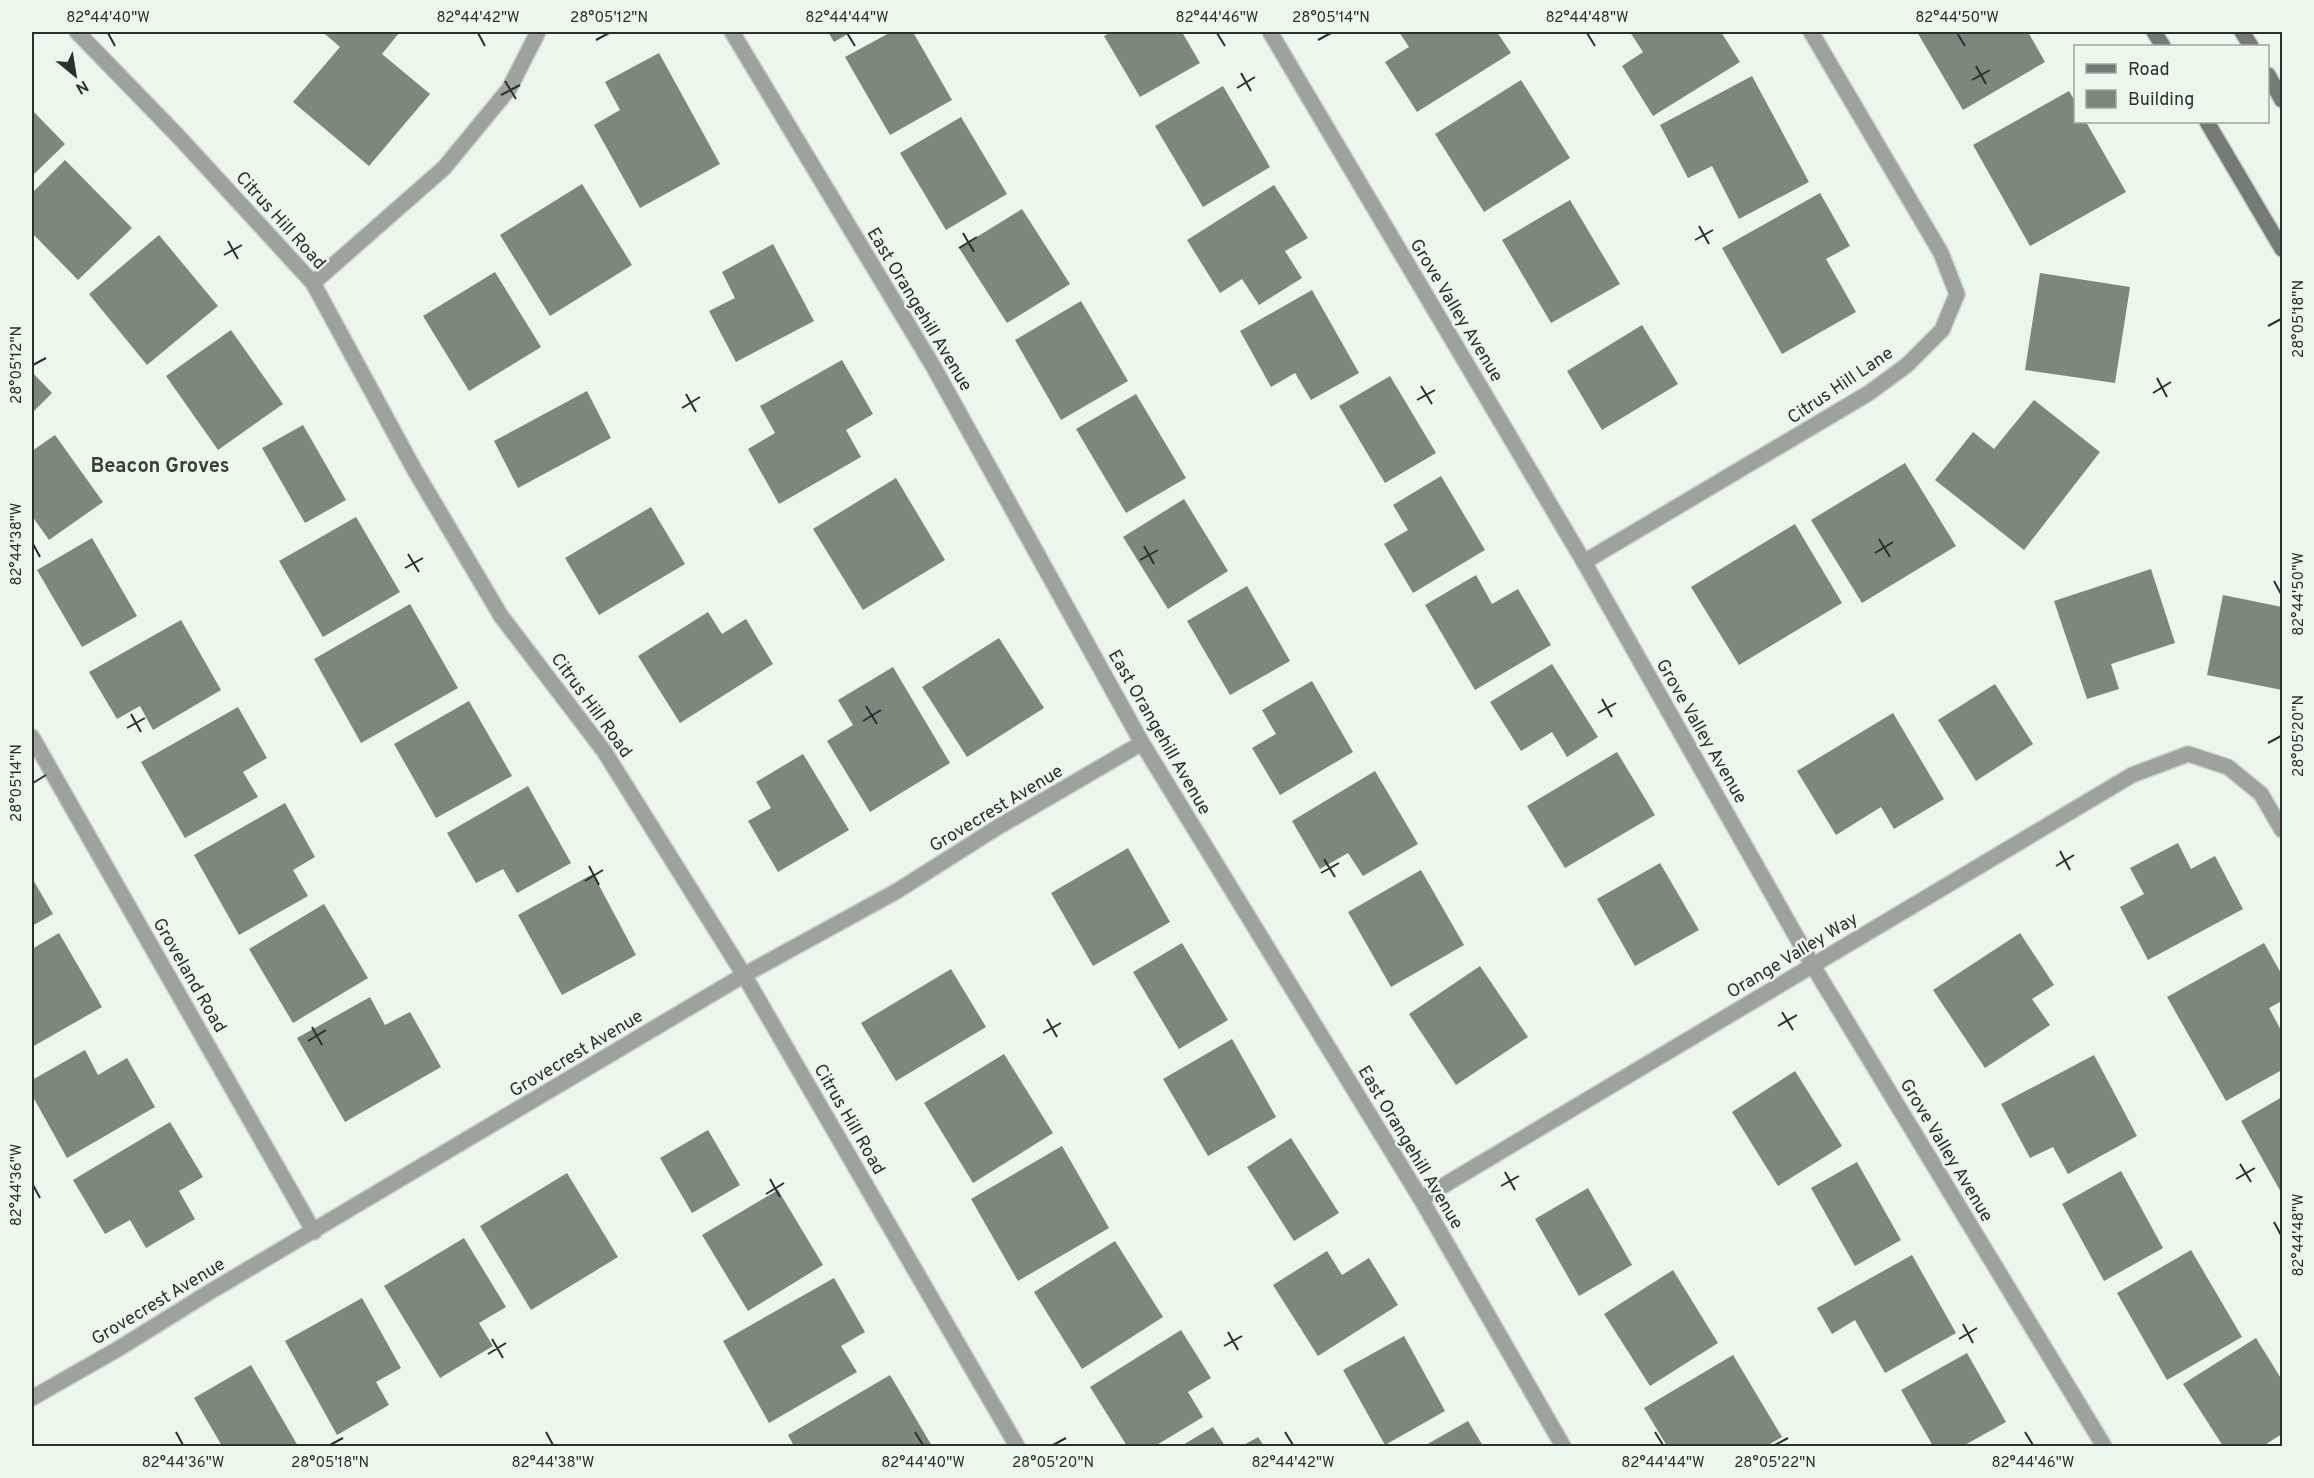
<svg xmlns="http://www.w3.org/2000/svg" width="2314" height="1478" font-family="Overpass,sans-serif">
	<style>
		.building { fill: #7d887d }
		.lines { fill: none; stroke-linecap: round; stroke-linejoin: round }
		.minor-casing { stroke: #c9d3c9; stroke-width: 18 }
		.secondary-casing { stroke: #c9d3c9; stroke-width: 18 }
		.minor { stroke: #9da29d; stroke-width: 15 }
		.secondary { stroke: #747b74; stroke-width: 15 }
		.ticks { fill: none; stroke: #2c302c; stroke-width: 2 }
		.labels { text-anchor: middle; stroke-width: 5; stroke-linejoin: round; paint-order: stroke }
		.street-label { font-size: 18px; fill: #2c302c; stroke: #ebf7eb }
		.neighbourhood-label { font-size: 20px; font-weight: bold; fill: #384138; stroke: #ebf7eb }
		.neatline { fill: none; stroke: #2c302c; stroke-width: 2 }
		.ticks-label { font-size: 15px; text-anchor: middle; fill: #2c302c }
	</style>
	<rect width="100%" height="100%" fill="#ebf7eb"/>
	<g class="building">
		<path d="M327,32h70l2,1 -17,21 48,40 -61,72 -76,-64 47,-55 -15,-13z"/>
		<path d="M828,32h23l-17,10z"/>
		<path d="M891,32h22l39,68 -62,35 -45,-78z"/>
		<path d="M1111,32h71l18,31 -60,34 -36,-61z"/>
		<path d="M1399,32h98l14,21 -94,59 -32,-50 24,-15z"/>
		<path d="M1630,32h91l19,30 -87,54 -31,-50 21,-14z"/>
		<path d="M1917,32h111l17,30 -82,48z"/>
		<path d="M659,53l61,111 -80,44 -46,-83 26,-15 -15,-28z"/>
		<path d="M1752,76l57,106 -70,37 -27,-53 -24,12 -28,-53z"/>
		<path d="M1521,80l49,78 -86,54 -49,-78z"/>
		<path d="M1223,86l47,81 -67,40 -48,-81z"/>
		<path d="M2069,91l7,12v19h10l40,70 -96,54 -57,-101z"/>
		<path d="M32,110l33,34 -33,32z"/>
		<path d="M961,117l46,77 -61,36 -46,-77z"/>
		<path d="M65,160l67,68 -54,52 -46,-47v-40z"/>
		<path d="M582,184l50,81 -82,51 -50,-81z"/>
		<path d="M1274,185l34,53 -23,13 17,27 -43,27 -17,-26 -22,14 -33,-53z"/>
		<path d="M1820,193l30,53 -24,13 30,53 -74,42 -60,-106z"/>
		<path d="M1570,200l50,84 -69,39 -49,-83z"/>
		<path d="M1022,209l48,75 -63,39 -48,-75z"/>
		<path d="M159,235l59,71 -71,59 -58,-71z"/>
		<path d="M773,244l41,77 -78,41 -27,-51 26,-13 -13,-26z"/>
		<path d="M495,272l46,75 -72,44 -46,-75z"/>
		<path d="M2040,273l90,14 -15,96 -90,-13z"/>
		<path d="M1312,290l47,83 -48,27 -16,-27 -24,14 -31,-56z"/>
		<path d="M1081,301l47,80 -67,39 -46,-80z"/>
		<path d="M1642,325l36,59 -76,46 -35,-59z"/>
		<path d="M231,330l52,74 -65,46 -52,-74z"/>
		<path d="M842,360l31,54 -27,16 15,27 -82,47 -31,-55 27,-16 -15,-27z"/>
		<path d="M32,372l20,21 -20,20z"/>
		<path d="M1390,376l46,77 -51,30 -46,-77z"/>
		<path d="M587,391l24,47 -93,50 -24,-47z"/>
		<path d="M1136,394l50,84 -60,35 -50,-84z"/>
		<path d="M2034,400l66,52 -76,98 -89,-70 38,-48 21,17z"/>
		<path d="M303,425l43,75 -41,23 -43,-75z"/>
		<path d="M55,435l48,67 -54,38 -17,-24v-65z"/>
		<path d="M1905,463l51,83 -94,57 -51,-83z"/>
		<path d="M1441,476l44,74 -72,43 -29,-49 24,-14 -15,-25z"/>
		<path d="M896,478l49,82 -82,50 -50,-81z"/>
		<path d="M1184,499l44,72 -60,38 -45,-72z"/>
		<path d="M651,507l34,57 -86,51 -34,-57z"/>
		<path d="M356,517l44,75 -77,45 -44,-76z"/>
		<path d="M1795,524l47,79 -103,62 -48,-78z"/>
		<path d="M92,538l45,78 -55,31 -45,-77z"/>
		<path d="M2151,569l24,74 -64,21 8,25 -32,10 -33,-98z"/>
		<path d="M1476,575l16,29 26,-15 33,56 -76,45 -50,-85z"/>
		<path d="M1247,586l43,75 -60,34 -43,-74z"/>
		<path d="M2223,595l59,12v83l-75,-15z"/>
		<path d="M410,604l48,84 -97,55 -47,-84z"/>
		<path d="M708,612l14,22 24,-15 27,45 -93,59 -42,-67z"/>
		<path d="M181,620l40,70 -68,40 -13,-24 -23,13 -28,-47z"/>
		<path d="M999,638l45,70 -77,49 -45,-70z"/>
		<path d="M1552,664l46,73 -31,20 -15,-25 -31,19 -31,-49z"/>
		<path d="M893,667l57,96 -80,49 -43,-71 26,-16 -15,-25z"/>
		<path d="M1312,681l41,71 -73,43 -28,-47 24,-14 -14,-24z"/>
		<path d="M1995,684l38,60 -57,37 -38,-61z"/>
		<path d="M469,701l43,75 -76,42 -42,-74z"/>
		<path d="M238,707l29,51 -24,14 15,25 -73,41 -44,-76z"/>
		<path d="M1893,713l51,86 -50,30 -13,-22 -45,28 -39,-64z"/>
		<path d="M1617,752l38,63 -90,53 -38,-62z"/>
		<path d="M803,754l46,76 -71,42 -30,-51 23,-13 -15,-26z"/>
		<path d="M1375,771l43,73 -55,32 -15,-23 -28,16 -28,-48z"/>
		<path d="M528,786l43,77 -54,30 -14,-24 -27,14 -29,-50z"/>
		<path d="M285,803l30,54 -22,13 15,26 -69,39 -45,-80z"/>
		<path d="M2178,843l13,26 24,-13 28,53 -95,51 -28,-53 24,-13 -14,-26z"/>
		<path d="M1128,848l42,74 -77,44 -42,-73z"/>
		<path d="M1660,863l39,67 -64,36 -38,-67z"/>
		<path d="M1421,870l43,75 -73,42 -43,-75z"/>
		<path d="M593,874l43,81 -74,40 -44,-80z"/>
		<path d="M32,878l21,36 -21,12z"/>
		<path d="M324,904l44,74 -75,45 -44,-74z"/>
		<path d="M59,933l43,74 -70,40v-98z"/>
		<path d="M2020,933l34,52 -22,14 18,26 -65,43 -52,-78z"/>
		<path d="M1182,943l46,77 -49,29 -46,-77z"/>
		<path d="M2264,943l18,32v26l-13,7 13,24v38l-56,31 -59,-104z"/>
		<path d="M1480,966l48,71 -72,48 -47,-71z"/>
		<path d="M951,969l35,58 -90,54 -35,-58z"/>
		<path d="M370,997l15,28 25,-13 31,55 -96,55 -48,-84z"/>
		<path d="M1232,1039l44,78 -68,39 -45,-77z"/>
		<path d="M85,1050l13,25 29,-17 28,49 -88,51 -35,-63v-15z"/>
		<path d="M1004,1054l49,79 -80,50 -49,-80z"/>
		<path d="M2094,1055l43,81 -69,38 -15,-27 -23,11 -29,-54z"/>
		<path d="M1795,1071l47,75 -64,40 -46,-74z"/>
		<path d="M2282,1097v97l-41,-73z"/>
		<path d="M170,1122l33,55 -24,14 16,28 -49,29 -16,-28 -25,14 -32,-54z"/>
		<path d="M708,1130l32,55 -48,28 -32,-55z"/>
		<path d="M1291,1138l48,75 -45,28 -47,-74z"/>
		<path d="M1062,1146l47,82 -91,53 -47,-82z"/>
		<path d="M1857,1162l44,78 -46,26 -44,-78z"/>
		<path d="M2121,1171l42,77 -59,33 -42,-77z"/>
		<path d="M567,1173l51,84 -87,53 -51,-84z"/>
		<path d="M1588,1188l44,77 -53,31 -44,-77z"/>
		<path d="M778,1190l45,75 -75,46 -46,-76z"/>
		<path d="M464,1238l42,69 -27,16 14,23 -53,32 -56,-92z"/>
		<path d="M1115,1241l48,76 -81,52 -48,-77z"/>
		<path d="M2191,1250l51,87 -75,43 -50,-87z"/>
		<path d="M1327,1251l15,24 27,-17 29,47 -80,51 -45,-71z"/>
		<path d="M1912,1255l44,78 -71,40 -30,-53 -23,14 -15,-26z"/>
		<path d="M1673,1270l45,73 -68,43 -46,-72z"/>
		<path d="M834,1278l31,54 -24,14 16,26 -88,51 -46,-82z"/>
		<path d="M362,1298l39,70 -25,14 13,23 -52,30 -52,-94z"/>
		<path d="M1181,1330l30,48 -23,14 15,25 -48,29h-28l-37,-59z"/>
		<path d="M1404,1336l41,75 -60,34 -42,-75z"/>
		<path d="M2256,1338l26,42v54l-19,12h-40l-40,-62z"/>
		<path d="M1967,1353l39,69 -43,24h-30l-32,-56z"/>
		<path d="M1733,1355l49,82 -16,9h-99l-23,-38z"/>
		<path d="M251,1365l47,81h-76l-28,-48z"/>
		<path d="M890,1375l42,71h-138l-6,-11z"/>
		<path d="M1468,1421l15,25h-59z"/>
		<path d="M1213,1427l12,19h-44z"/>
		<path d="M1258,1437l6,9h-22z"/>
	</g>
	<g class="lines">
		<defs>
			<g id="minor">
				<path d="M77,32l101,104 135,147 101,186 87,147 103,135 140,224 273,471"/>
				<path d="M732,32l201,334 209,377 279,456 142,247"/>
				<path d="M1270,32l314,530 229,404 291,480"/>
				<path d="M313,283l131,-115 65,-79 29,-57"/>
				<path d="M1584,562l285,-169 38,-28 35,-35 15,-36 -16,-41 -130,-221"/>
				<path d="M32,737l282,495"/>
				<path d="M1421,1199l711,-424 56,-21 40,13 33,27 21,36"/>
				<path d="M32,1398l86,-49 90,-56 536,-318 153,-84 101,-64 144,-84"/>
			</g>
			<g id="secondary">
				<path d="M2154,32l9,14"/>
				<path d="M2242,32l9,14"/>
				<path d="M2268,75l14,25"/>
				<path d="M2207,122l75,127"/>
			</g>
		</defs>
		<use href="#minor" class="minor-casing"/>
		<use href="#secondary" class="secondary-casing"/>
		<use href="#minor" class="minor"/>
		<use href="#secondary" class="secondary"/>
	</g>
	<path class="ticks" d="M108,33l7,13M478,33l7,13M847,33l8,13M1217,33l8,13M1587,33l8,13M1957,33l8,13M596,40l13,-7M1318,40l13,-7M1976,66l10,18M1241,73l10,18M1972,80l18,-10M505,81l11,18M1237,88l18,-11M501,95l19,-10M1699,226l10,18M963,233l11,19M1695,240l18,-10M228,241l10,18M959,248l18,-11M224,255l18,-10M2268,326l13,-7M33,365l13,-7M2157,378l10,19M1421,386l11,18M2153,393l18,-11M686,394l10,18M1417,400l18,-10M682,408l18,-11M1879,539l11,18M33,544l7,13M1144,546l10,18M1875,553l18,-11M408,554l11,18M1140,560l18,-10M405,568l18,-10M2274,581l7,13M1602,699l10,18M866,706l11,18M1598,713l18,-10M131,714l10,18M863,721l18,-11M127,728l18,-10M2268,743l13,-7M33,783l13,-8M2060,851l10,19M1324,859l11,18M589,866l10,19M2056,866l18,-11M1321,873l18,-10M585,881l18,-11M1782,1012l11,18M1047,1019l10,18M1778,1026l19,-11M312,1027l10,18M1043,1033l18,-10M308,1041l18,-11M2240,1164l11,18M1505,1172l10,18M770,1179l10,18M2236,1179l19,-11M33,1185l7,13M1501,1186l18,-10M766,1194l18,-11M2274,1222l7,13M1963,1324l10,19M1228,1332l10,18M492,1339l11,19M1959,1339l18,-11M1224,1346l18,-10M488,1354l18,-11M176,1432l7,13M546,1432l7,13M915,1432l8,13M1285,1432l8,13M1655,1432l8,13M2025,1432l8,13M330,1445l13,-7M1053,1445l13,-7M1775,1445l13,-7"/>
	<g class="labels">
		<g class="street-label">
			<text transform="translate(281 220) rotate(48)" y="6">Citrus Hill Road</text>
			<text transform="translate(920 309) rotate(59)" y="6">East Orangehill Avenue</text>
			<text transform="translate(1457 310) rotate(59)" y="6">Grove Valley Avenue</text>
			<text transform="translate(1840 385) rotate(-34)" y="6">Citrus Hill Lane</text>
			<text transform="translate(592 705) rotate(54)" y="6">Citrus Hill Road</text>
			<text transform="translate(1702 731) rotate(60)" y="6">Grove Valley Avenue</text>
			<text transform="translate(1160 732) rotate(60)" y="6">East Orangehill Avenue</text>
			<text transform="translate(996 808) rotate(-31)" y="6">Grovecrest Avenue</text>
			<text transform="translate(1792 955) rotate(-31)" y="6">Orange Valley Way</text>
			<text transform="translate(190 975) rotate(60)" y="6">Groveland Road</text>
			<text transform="translate(576 1053) rotate(-31)" y="6">Grovecrest Avenue</text>
			<text transform="translate(850 1119) rotate(60)" y="6">Citrus Hill Road</text>
			<text transform="translate(1411 1147) rotate(59)" y="6">East Orangehill Avenue</text>
			<text transform="translate(1947 1150) rotate(59)" y="6">Grove Valley Avenue</text>
			<text transform="translate(158 1301) rotate(-31)" y="6">Grovecrest Avenue</text>
		</g>
		<g class="neighbourhood-label">
			<text x="160" y="472">Beacon Groves</text>
		</g>
	</g>
	<rect width="2314" height="1478" fill="none" stroke="#ebf7eb" stroke-width="66"/>
	<rect x="2074" y="45" width="195" height="78" fill="#ebf7eb" stroke="#9fa79f" stroke-width="1.5"/>
	<rect x="2086" y="64" width="30" height="9" fill="#747b74" stroke="#9fa79f" stroke-width="1.5"/>
	<text x="2128" y="75" font-size="18" fill="#2c302c">Road</text>
	<rect x="2086" y="90" width="30" height="18" fill="#7d887d" stroke="#9fa79f" stroke-width="1.5"/>
	<text x="2128" y="105" font-size="18" fill="#2c302c">Building</text>
	<g transform="translate(75 75) rotate(150)" stroke="#ebf7eb" stroke-width="4.5" paint-order="stroke">
	<path d="M0-4.5L10 22L0 15L-10 22Z" fill="#2c302c"/>
	<text y="-9" font-size="16" font-weight="bold" text-anchor="middle" fill="#2c302c">N</text>
	</g>
	<rect x="33" y="33" width="2248" height="1412" class="neatline"/>
	<g class="ticks-label">
		<text x="108" y="22">82°44'40"W</text>
		<text x="478" y="22">82°44'42"W</text>
		<text x="609" y="22">28°05'12"N</text>
		<text x="847" y="22">82°44'44"W</text>
		<text x="1217" y="22">82°44'46"W</text>
		<text x="1331" y="22">28°05'14"N</text>
		<text x="1587" y="22">82°44'48"W</text>
		<text x="1957" y="22">82°44'50"W</text>
		<text transform="translate(2298 319) rotate(-90)" y="5">28°05'18"N</text>
		<text transform="translate(16 365) rotate(-90)" y="5">28°05'12"N</text>
		<text transform="translate(16 544) rotate(-90)" y="5">82°44'38"W</text>
		<text transform="translate(2298 594) rotate(-90)" y="5">82°44'50"W</text>
		<text transform="translate(2298 736) rotate(-90)" y="5">28°05'20"N</text>
		<text transform="translate(16 783) rotate(-90)" y="5">28°05'14"N</text>
		<text transform="translate(16 1185) rotate(-90)" y="5">82°44'36"W</text>
		<text transform="translate(2298 1235) rotate(-90)" y="5">82°44'48"W</text>
		<text x="183" y="1467">82°44'36"W</text>
		<text x="330" y="1467">28°05'18"N</text>
		<text x="553" y="1467">82°44'38"W</text>
		<text x="923" y="1467">82°44'40"W</text>
		<text x="1053" y="1467">28°05'20"N</text>
		<text x="1293" y="1467">82°44'42"W</text>
		<text x="1663" y="1467">82°44'44"W</text>
		<text x="1775" y="1467">28°05'22"N</text>
		<text x="2033" y="1467">82°44'46"W</text>
	</g>
</svg>
